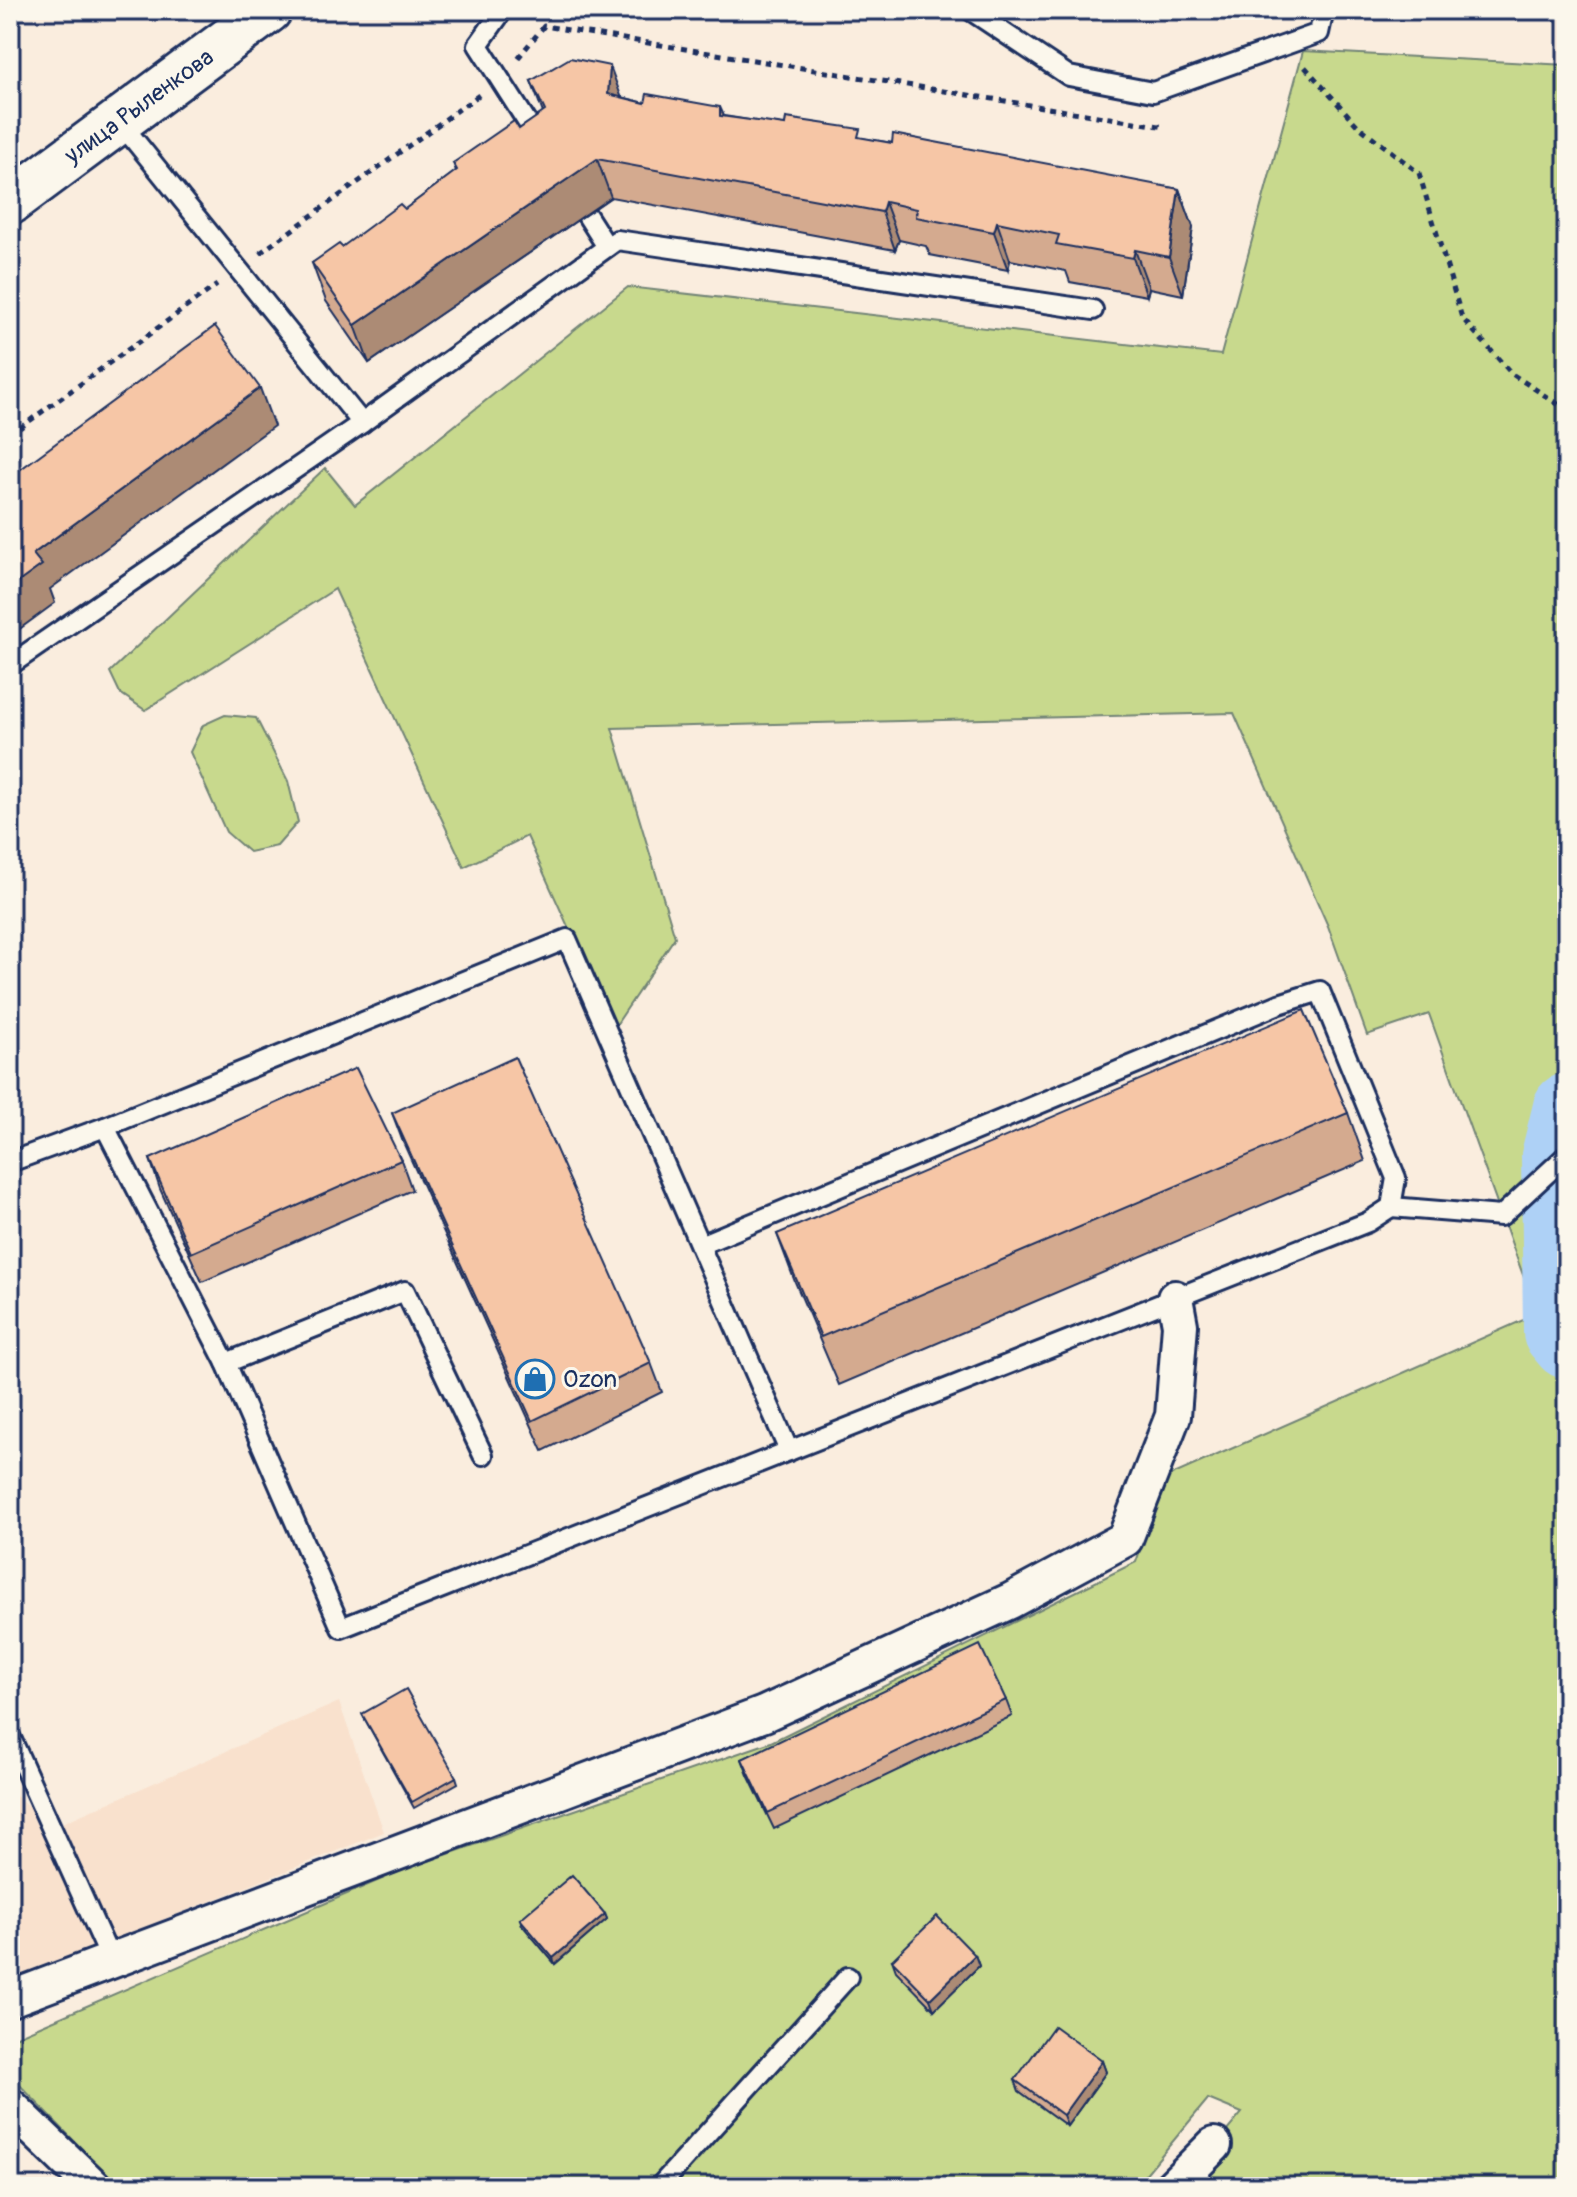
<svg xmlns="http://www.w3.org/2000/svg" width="1577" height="2197" font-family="Pangolin,sans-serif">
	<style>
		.built { fill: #f9e1cd }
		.green { fill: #c8d98d; stroke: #728476; stroke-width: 2 }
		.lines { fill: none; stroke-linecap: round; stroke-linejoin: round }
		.river { stroke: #aed1f6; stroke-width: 68 }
		.lane-casing { stroke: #1b2f5e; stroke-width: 24 }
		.street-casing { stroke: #1b2f5e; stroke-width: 40 }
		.secondary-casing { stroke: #1b2f5e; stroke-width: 50 }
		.path { stroke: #1b2f5e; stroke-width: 5; stroke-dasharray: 6 6; stroke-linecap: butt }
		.lane { stroke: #fbf7ec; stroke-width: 18 }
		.street { stroke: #fbf7ec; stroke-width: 34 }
		.secondary { stroke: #fbf7ec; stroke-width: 44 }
		.wall { fill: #d4aa8f; stroke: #1b2f5e; stroke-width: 2 }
		.shaded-wall { fill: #ac8b74; stroke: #1b2f5e; stroke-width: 2 }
		.building { fill: #f6c6a6; stroke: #1b2f5e; stroke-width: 2 }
		.labels { text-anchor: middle; stroke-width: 6; stroke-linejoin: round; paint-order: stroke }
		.street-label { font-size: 24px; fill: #1b2f5e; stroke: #fbf7ec }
		.poi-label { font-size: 24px; fill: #1b2f5e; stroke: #fbf7ec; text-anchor: start }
	</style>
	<rect width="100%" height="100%" fill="#faedde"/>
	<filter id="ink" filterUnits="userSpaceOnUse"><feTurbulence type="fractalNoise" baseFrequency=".0125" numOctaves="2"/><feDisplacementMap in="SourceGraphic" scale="16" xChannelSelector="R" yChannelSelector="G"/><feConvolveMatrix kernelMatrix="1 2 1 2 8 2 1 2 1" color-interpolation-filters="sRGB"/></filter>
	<g filter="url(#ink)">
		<path class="built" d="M339,1702l45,130 -374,149v-190l43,36z"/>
		<g class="green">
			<path d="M1303,51l264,14v2122h-387l62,-74 -34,-14 -73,88h-1016l-109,-112v-36l395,-170 366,-127 365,-180 29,-84 372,-164 -108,-300 -62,21 -39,-109 -94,-213 -622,15 63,209 -61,91 -87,-192 -63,31 -129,-278 -190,121 -25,-17 -10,-21 215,-204 30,37 273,-218 593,68z"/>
			<path d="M225,715l31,3 32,63 10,41 -21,24 -28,6 -23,-20 -36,-80 13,-27z"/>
		</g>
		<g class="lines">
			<path class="river" d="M1567,1107l-12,49 2,177 10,12"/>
			<defs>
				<g id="lane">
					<path d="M503,10l-25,35 62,97"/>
					<path d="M970,10l99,66 84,16 166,-59 5,-23"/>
					<path d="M586,214l21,33"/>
					<path d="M362,423l255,-183 476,70"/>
					<path d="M10,665l352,-242 -243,-302"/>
					<path d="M105,1127l462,-188 222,512"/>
					<path d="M10,1162l95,-35 121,236 179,-72 78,164"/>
					<path d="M1391,1207l110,9 66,-61"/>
					<path d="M226,1363l115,265 1027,-406 23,-15 5,-29 -76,-187 -41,13 -579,241"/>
					<path d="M10,1736l101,224"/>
					<path d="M659,2187l189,-210"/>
				</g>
				<g id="street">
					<path d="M10,1999l754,-285 246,-113 115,-62 48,-123 7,-91 -5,-27"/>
					<path d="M10,2106l84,81"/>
					<path d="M1172,2187l42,-42"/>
				</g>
				<path id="secondary" d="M10,202l259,-192"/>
			</defs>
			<use href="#lane" class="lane-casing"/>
			<use href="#street" class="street-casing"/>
			<use href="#secondary" class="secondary-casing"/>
			<g class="path">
				<path d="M518,58l26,-32 621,101"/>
				<path d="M1305,67l52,58 62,48 43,145 50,56 55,36"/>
				<path d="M260,253l219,-158"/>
				<path d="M10,435l207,-150"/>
			</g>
			<use href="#lane" class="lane"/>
			<use href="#street" class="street"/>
			<use href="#secondary" class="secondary"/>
		</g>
		<g class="wall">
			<path d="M531,81l91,16 23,6 75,4 4,9 455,73 14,38 -10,68 -34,-7 -2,8 -77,-14 -4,-11 -56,-11 -2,10 -78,-15 -4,-9 -27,-6 -4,10 -284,-53 -242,166 -43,-62 -14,-38 30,-16 63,-38 51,-38 -3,-8 66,-34 24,-16z"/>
			<path d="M392,1113l259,250 11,29 -119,59 -140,-309z"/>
			<path d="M1348,1113l17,48 -526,224 -44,-103 -18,-48z"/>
			<path d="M150,1159l251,1 11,30 -210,92 -42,-93z"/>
			<path d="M1006,1700l6,16 -238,113 -26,-54 -6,-16z"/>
			<path d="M362,1714l94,63 2,6 -44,25z"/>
			<path d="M605,1914l2,5 -52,45 -33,-39 -2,-6z"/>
			<path d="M975,1955l4,11 -45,44 -38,-39 -4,-11z"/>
			<path d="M1102,2061l4,11 -39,54 -48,-35 -4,-11z"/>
		</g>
		<g class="shaded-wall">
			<path d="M610,66l14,38 -16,-10z"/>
			<path d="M597,159l14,38 -242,166 -14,-38z"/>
			<path d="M1179,189l14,38 -10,68 -14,-38z"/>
			<path d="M885,202l14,38 -4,10 -13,-38z"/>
			<path d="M997,222l13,38 -2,10 -14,-38z"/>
			<path d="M1135,250l14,38 -2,8 -14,-38z"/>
			<path d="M260,388l14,38 -224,163 5,14 -45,33v-48l23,-34z"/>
			<path d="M605,1914l2,5 -52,45 -2,-6z"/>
			<path d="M975,1955l4,11 -45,44 -4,-11z"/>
			<path d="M1102,2061l4,11 -39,54 -4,-11z"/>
		</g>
		<g class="building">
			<path d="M570,58l40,8 -2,28 37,9 2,-9 73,13v9l65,9 1,-7 74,11 -2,8 34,6 1,-9 286,55 -10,68 -34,-7 -2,8 -77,-14 3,-9 -62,-13 -3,10 -78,-15 1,-8 -32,-7 -3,10 -285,-53 -242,166 -43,-62 27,-19 3,3 58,-43 5,5 52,-39 -4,-7 61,-42 5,8 26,-18 -14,-30z"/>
			<path d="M215,326l45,62 -227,166 9,11 -32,23v-111z"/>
			<path d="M1304,1010l44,103 -527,224 -44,-103z"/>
			<path d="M515,1057l136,306 -119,58 -140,-308z"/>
			<path d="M356,1068l45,92 -210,93 -41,-94z"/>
			<path d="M980,1645l26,55 -238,113 -26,-54z"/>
			<path d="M406,1689l50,88 -44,25 -50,-88z"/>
			<path d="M572,1875l33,39 -52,44 -33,-39z"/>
			<path d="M937,1916l38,39 -45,44 -38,-39z"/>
			<path d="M1054,2026l48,35 -39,54 -48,-35z"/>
		</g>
	</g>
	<defs>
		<symbol id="shop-ring" viewBox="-11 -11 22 22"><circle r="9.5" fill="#fbf7ec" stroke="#1f6fb2" stroke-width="1.5"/><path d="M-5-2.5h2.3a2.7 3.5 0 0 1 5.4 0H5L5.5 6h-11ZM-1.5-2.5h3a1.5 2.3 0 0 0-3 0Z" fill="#1f6fb2"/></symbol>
	</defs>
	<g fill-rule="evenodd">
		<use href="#shop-ring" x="513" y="1357" width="44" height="44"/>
	</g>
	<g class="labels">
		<g class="street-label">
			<text transform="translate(139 106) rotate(-36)" y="8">улица Рыленкова</text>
		</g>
		<g class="poi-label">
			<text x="563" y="1387">Ozon</text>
		</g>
	</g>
	<rect width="1577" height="2197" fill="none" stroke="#fbf7ec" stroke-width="40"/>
	<rect x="20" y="20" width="1537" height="2157" fill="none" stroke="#1b2f5e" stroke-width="3" filter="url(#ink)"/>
</svg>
